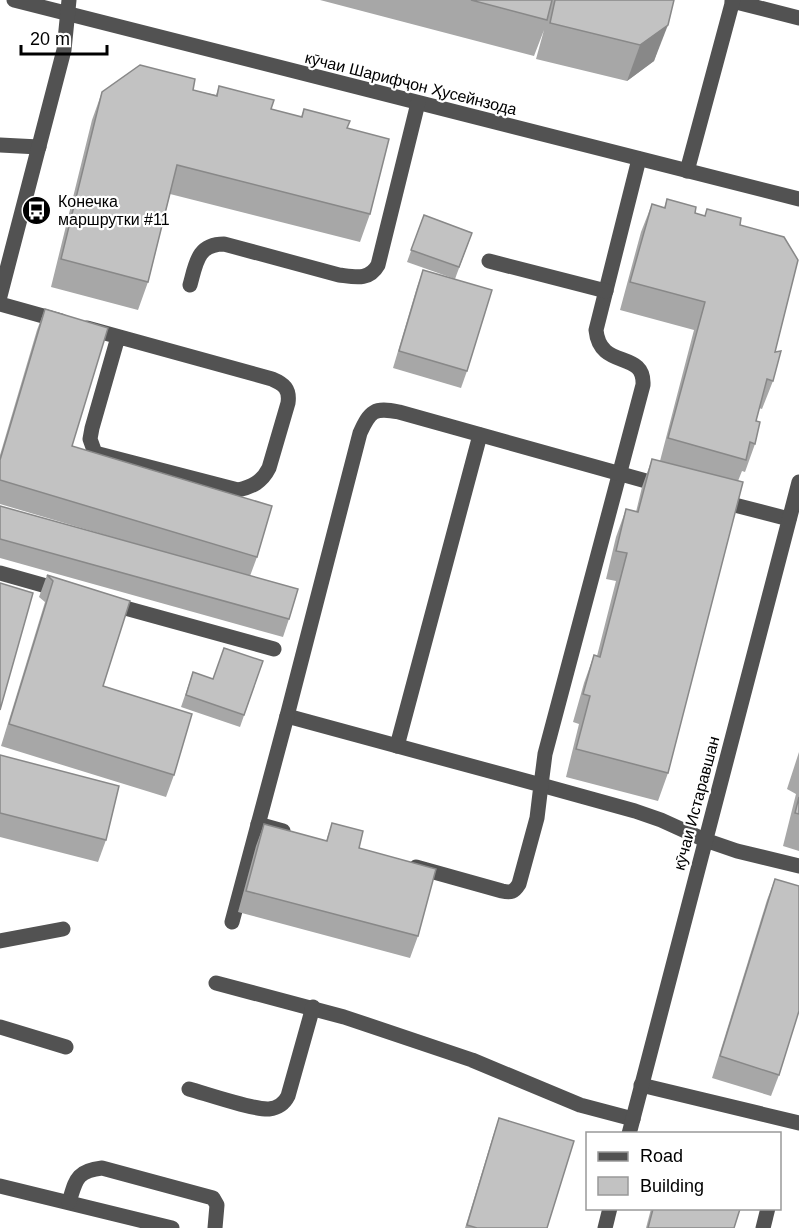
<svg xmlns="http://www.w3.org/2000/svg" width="799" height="1228" font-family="Arial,sans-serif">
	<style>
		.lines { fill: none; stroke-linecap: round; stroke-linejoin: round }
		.minor { stroke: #525252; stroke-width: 15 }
		.wall { fill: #a7a7a7 }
		.shaded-wall { fill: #888 }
		.building { fill: #c2c2c2; stroke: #888; stroke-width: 1.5 }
		.labels { text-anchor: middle; stroke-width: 4.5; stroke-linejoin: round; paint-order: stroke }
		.street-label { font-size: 16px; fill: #000; stroke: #fff }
		.poi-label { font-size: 16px; fill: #000; stroke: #fff; text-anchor: start }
	</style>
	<rect width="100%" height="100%" fill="#fff"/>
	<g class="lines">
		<g class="minor">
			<path d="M14,0l785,199"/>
			<path d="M732,1l67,17"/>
			<path d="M0,145l39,2"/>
			<path d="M639,159l-43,171c4,41 49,19 47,55l-98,369 -4,31 94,26 26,9 44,20 32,11 62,15"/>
			<path d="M687,171l46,-171"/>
			<path d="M489,261l117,30"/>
			<path d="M190,285c6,-21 7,-41 34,-41l115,31c16,2 30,6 39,-10l40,-162"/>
			<path d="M0,296l64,-246 5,-50"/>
			<path d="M0,304l61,17"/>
			<path d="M87,328l185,51c12,5 18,10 16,24l-19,65c-7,14 -17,19 -31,22l-143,-37 -5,-14 2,-11 26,-91"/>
			<path d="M719,501l70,18"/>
			<path d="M0,573l64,18"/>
			<path d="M107,603l167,46"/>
			<path d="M397,746l83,-311"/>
			<path d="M258,824l25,7"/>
			<path d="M416,867l86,24c9,2 12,1 17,-7l18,-66 4,-33 -254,-69 73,-283c10,-22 14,-26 39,-21l265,74"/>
			<path d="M232,922l55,-206"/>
			<path d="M0,941l63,-12"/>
			<path d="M216,983l128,34 128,43 108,45 53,14"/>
			<path d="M0,1027l66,20"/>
			<path d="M641,1085l158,38"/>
			<path d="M189,1089c18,5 64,21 80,20 9,-1 15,-5 19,-13l25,-89"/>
			<path d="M629,1134l170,-652"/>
			<path d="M0,1186l172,42"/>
			<path d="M69,1202c7,-22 7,-31 33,-34l111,30 4,7 -2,23"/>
			<path d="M605,1228l5,-20"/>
			<path d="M763,1228l5,-20"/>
		</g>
	</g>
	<g class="wall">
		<path d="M320,0h354l-20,61 -27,20 -91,-22 8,-29 -10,26z"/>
		<path d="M219,86l52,23 30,8 3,-8 43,19 23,86 -10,28 -190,-48 -22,88 -10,28 -87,-23 41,-167 10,-28 91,-2 23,5z"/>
		<path d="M667,199l28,14 10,3 2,-7 33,16 35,127 -2,29 -11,28 -3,-1 -3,13 -1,23 -10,28 -3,-1 -4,10 -70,292 -10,28 -92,-24 13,-53 -6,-2 11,-39 10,-28 3,1 19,-75 -10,-2 10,-42 10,-28 10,3 6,-25 10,-28 8,2 34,-131 -74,-20 21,-78 11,-28 12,4z"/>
		<path d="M424,215l48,18 -17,46 -48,-17z"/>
		<path d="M423,270l44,101 -6,17 -68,-20 24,-81z"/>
		<path d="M45,309l27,137 185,111 -7,19 39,43 -6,18 -283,-79v-52l122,34 -122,-36v-49l37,-125z"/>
		<path d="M47,575l83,26 -27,85 71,89 -8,22 -165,-51 44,-144 -6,-5z"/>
		<path d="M263,661l-23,66 -59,-20 12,-35 20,7z"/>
		<path d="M799,752v99l-16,-5 13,-52 -9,-5z"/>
		<path d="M0,755l106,85 -8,22 -98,-25z"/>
		<path d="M332,823l27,25 59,88 -8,22 -172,-46 18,-66 8,-22 62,17z"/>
		<path d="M775,879l4,196 -8,21 -59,-18 55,-178z"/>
		<path d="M499,1118l48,110h-82l28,-92z"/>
		<path d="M651,1209h89l-6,19h-88z"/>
	</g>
	<path class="shaded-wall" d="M668,25l-14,36 -27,20 13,-36z"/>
	<g class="building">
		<path d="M471,0h81l-5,20z"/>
		<path d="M555,0h119l-6,25 -28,20 -90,-22z"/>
		<path d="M140,65l55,14 -2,11 24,6 2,-10 55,14 -3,9 31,8 2,-8 46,12 -3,7 42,11 -19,75 -193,-49 -29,117 -87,-23 41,-167z"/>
		<path d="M667,199l29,8 -1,6 10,3 2,-7 34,9 -1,7 44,12 14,23 -23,92 6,-1 -8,30 -6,-2 -11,42 4,1 -5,22 -5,-2 -4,18 -78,-22 37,-136 -75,-20 22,-78 13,4z"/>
		<path d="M424,215l48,18 -13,34 -48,-17z"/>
		<path d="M423,270l69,20 -25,81 -68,-20z"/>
		<path d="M45,309l63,19 -36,118 200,60 -15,51 -257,-77v-20z"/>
		<path d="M652,459l91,23 -75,291 -92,-24 14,-53 -7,-2 11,-39 6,2 27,-104 -11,-2 10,-42 12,3z"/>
		<path d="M0,506l298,83 -9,30 -289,-80z"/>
		<path d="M47,575l83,26 -27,85 89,28 -18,61 -165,-51 44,-143z"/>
		<path d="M0,583l33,10 -33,117z"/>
		<path d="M224,648l39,13 -19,54 -58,-20 7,-23 20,7z"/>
		<path d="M0,755l119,31 -13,54 -106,-27z"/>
		<path d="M799,797v17l-4,-1z"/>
		<path d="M332,823l31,8 -4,17 77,21 -18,67 -172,-45 18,-67 63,17z"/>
		<path d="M775,879l24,7v125l-20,64 -59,-19z"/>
		<path d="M499,1118l75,23 -27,87h-70l-10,-3z"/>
		<path d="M653,1209h87l-6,19h-86z"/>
	</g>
	<defs>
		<symbol id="bus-disc" viewBox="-11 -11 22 22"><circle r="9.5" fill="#000" stroke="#fff"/><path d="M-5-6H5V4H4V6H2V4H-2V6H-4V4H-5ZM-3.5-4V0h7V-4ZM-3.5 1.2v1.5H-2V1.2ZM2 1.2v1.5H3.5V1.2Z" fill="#fff"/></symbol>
	</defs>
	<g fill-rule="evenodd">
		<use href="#bus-disc" x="20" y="194" width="33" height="33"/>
	</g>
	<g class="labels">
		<g class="street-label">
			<text transform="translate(411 83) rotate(14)" y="6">кӯчаи Шарифҷон Ҳусейнзода</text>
			<text transform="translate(696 803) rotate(-75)" y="6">кӯчаи Истаравшан</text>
		</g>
		<g class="poi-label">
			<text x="58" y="207">Конечка<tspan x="58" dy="18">маршрутки #11</tspan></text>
		</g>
	</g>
	<rect x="586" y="1132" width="195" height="78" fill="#ffffff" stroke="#999999" stroke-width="1.5"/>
	<rect x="598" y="1152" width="30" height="9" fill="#525252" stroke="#999999" stroke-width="1.5"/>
	<text x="640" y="1162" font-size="18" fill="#000000">Road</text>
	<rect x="598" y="1177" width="30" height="18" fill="#c2c2c2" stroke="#999999" stroke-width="1.5"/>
	<text x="640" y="1192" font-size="18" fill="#000000">Building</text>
	<path d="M21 45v9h86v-9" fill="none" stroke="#000000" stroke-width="3"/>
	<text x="30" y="45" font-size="18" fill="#000000" stroke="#ffffff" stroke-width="4.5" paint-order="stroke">20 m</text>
</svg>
